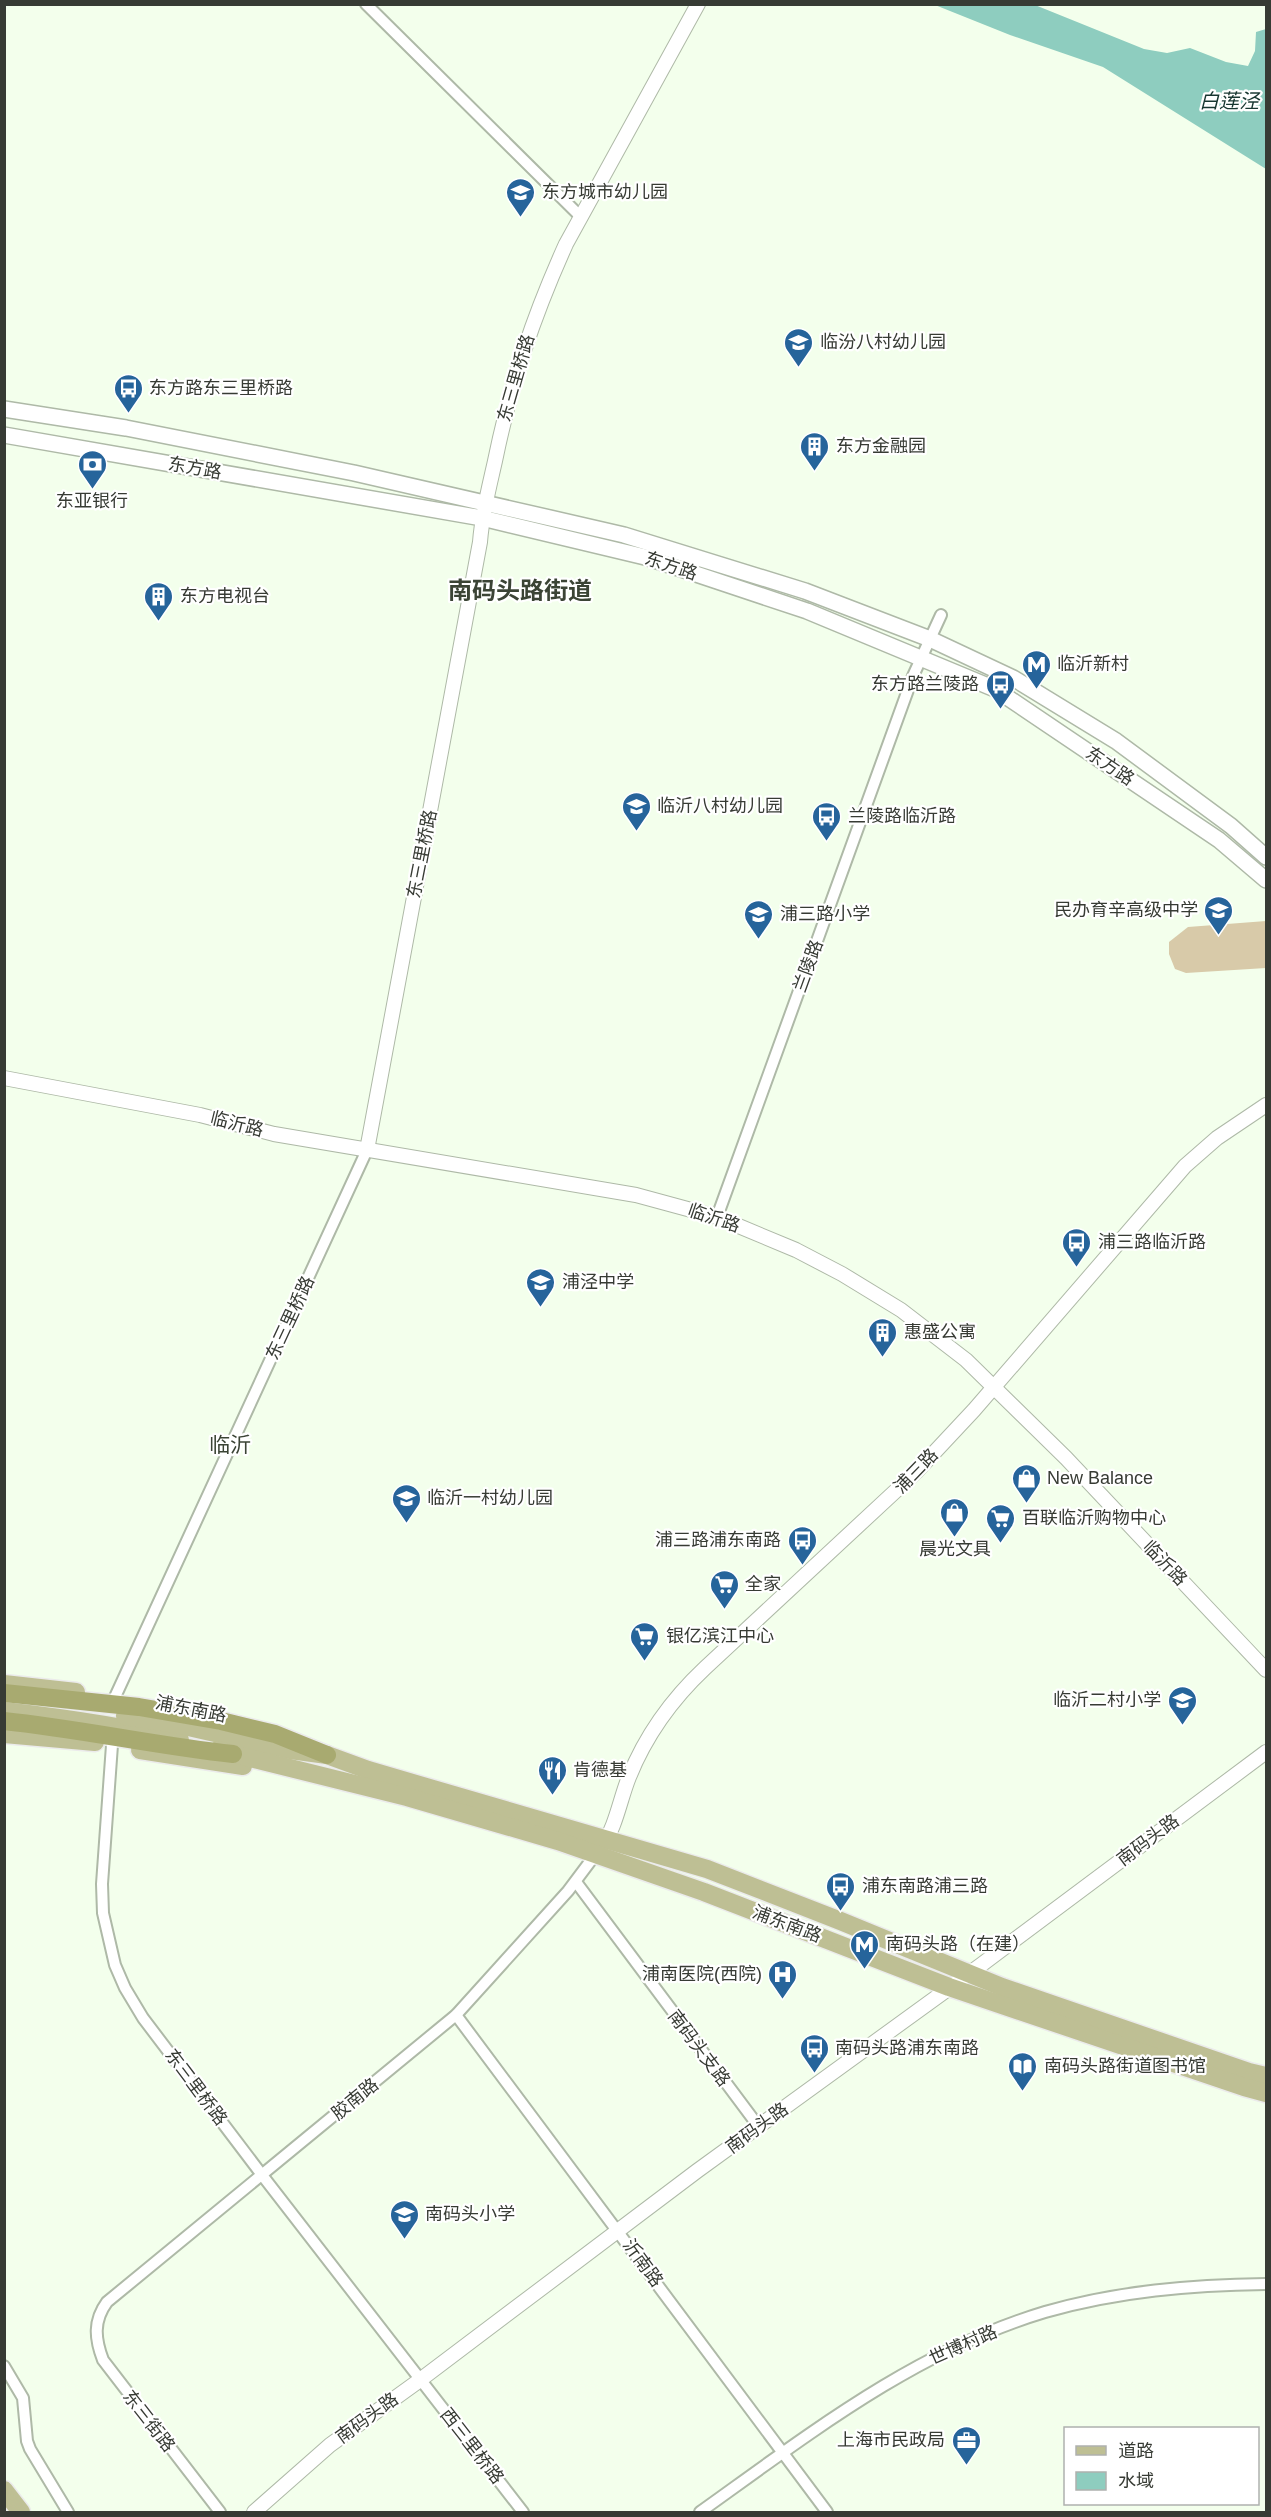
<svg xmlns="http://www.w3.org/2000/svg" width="1271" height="2517" font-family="Helvetica,'Noto Sans SC',sans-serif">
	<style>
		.green { fill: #d8caa9 }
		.water { fill: #8ecdbf }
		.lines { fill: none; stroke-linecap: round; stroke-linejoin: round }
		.minor-casing { stroke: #aeb9a7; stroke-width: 14 }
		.tertiary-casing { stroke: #aeb9a7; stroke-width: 16 }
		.secondary-casing { stroke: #aeb9a7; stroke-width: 18 }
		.primary-casing { stroke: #ebebeb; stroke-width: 21 }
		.trunk-casing { stroke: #ebebeb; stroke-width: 21 }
		.minor { stroke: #fff; stroke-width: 10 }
		.tertiary { stroke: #fff; stroke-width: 14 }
		.secondary { stroke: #fff; stroke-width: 15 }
		.primary { stroke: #bebf94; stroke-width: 18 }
		.trunk { stroke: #a8aa70; stroke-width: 18 }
		.labels { text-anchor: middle; stroke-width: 4.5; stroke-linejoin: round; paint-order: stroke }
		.poi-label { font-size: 18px; fill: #373b34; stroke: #fff; text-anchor: start }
		.street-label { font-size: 18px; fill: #373b34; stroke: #fff }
		.water-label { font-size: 20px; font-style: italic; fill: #173630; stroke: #fff }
		.quarter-label { font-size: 21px; fill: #3b4435; stroke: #fff }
		.district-label { font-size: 24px; font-weight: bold; fill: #3b4435; stroke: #fff }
	</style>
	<rect width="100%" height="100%" fill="#f3ffec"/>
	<path class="green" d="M1266,921v47l-80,5 -11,-4 -6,-15v-12l19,-15z"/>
	<path class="water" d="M935,5h100l109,44 23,4 23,-5 36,14 22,4 7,-15 1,-19 10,-3v140l-163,-102 -93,-32z"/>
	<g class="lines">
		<defs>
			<g id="minor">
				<path d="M366,4l215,213"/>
				<path d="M717,1217l196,-541 28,-61"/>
				<path d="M115,1697l252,-547"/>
				<path d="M112,1745l-10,139 1,29 12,52 10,23 18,30 119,157 261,337"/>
				<path d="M576,1882l183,245"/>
				<path d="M456,2015l371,497"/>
				<path d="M4,2366l19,32 4,43 3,8 38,63"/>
				<path d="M220,2512l-117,-152c-8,-21 -10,-39 4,-58l349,-287 112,-124 27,-36"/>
				<path d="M700,2512c108,-77 215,-161 345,-200 73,-21 147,-27 221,-28"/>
			</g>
			<g id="tertiary">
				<path d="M4,1078l196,37 74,19 362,61 81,22 79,33 46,24 59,36 65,50 100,98 200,212"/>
				<path d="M367,1150l113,-608c2,-28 9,-54 15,-81 16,-78 38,-144 71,-217l132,-240"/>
				<path d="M602,1846c14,-19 18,-47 27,-69 17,-42 43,-78 76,-109l211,-196 58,-62 211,-244 32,-28 49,-33"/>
				<path d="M254,2512l76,-67 90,-65 277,-209 284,-206 285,-213"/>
			</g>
			<g id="secondary">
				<path d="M4,409l122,19 228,45 270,62 181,56 125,48 83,39 103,63 115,85 35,31"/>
				<path d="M4,435l478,83 163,39 162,54 188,78 224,151 47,40"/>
			</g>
			<g id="primary">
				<path d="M4,1684l72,8"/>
				<path d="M4,1711c60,7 118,15 176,29"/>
				<path d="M125,1716l50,8 115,26 37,5 41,15 339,99 131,51 164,67 247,85 17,4"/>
				<path d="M4,1734l91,8"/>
				<path d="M140,1750l103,16"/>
				<path d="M218,1750l189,47 151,44 146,51 245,95 295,100 22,6"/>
				<path d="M4,2490l17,22"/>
			</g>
			<g id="trunk">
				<path d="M4,1693l135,14 82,14 54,13 52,21"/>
				<path d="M4,1721c77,8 153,25 229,33"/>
			</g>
		</defs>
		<use href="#minor" class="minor-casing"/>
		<use href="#tertiary" class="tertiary-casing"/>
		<use href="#secondary" class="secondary-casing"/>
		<use href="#primary" class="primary-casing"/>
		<use href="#trunk" class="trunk-casing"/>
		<use href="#minor" class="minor"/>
		<use href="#tertiary" class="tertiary"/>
		<use href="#secondary" class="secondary"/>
		<use href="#primary" class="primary"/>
		<use href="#trunk" class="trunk"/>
	</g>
	<defs>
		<symbol id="school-pin" viewBox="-11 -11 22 30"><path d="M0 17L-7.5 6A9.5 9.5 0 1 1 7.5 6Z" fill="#26649b" stroke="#fff"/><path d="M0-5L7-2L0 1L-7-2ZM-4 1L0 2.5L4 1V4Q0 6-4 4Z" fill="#fff"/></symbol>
		<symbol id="bus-pin" viewBox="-11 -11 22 30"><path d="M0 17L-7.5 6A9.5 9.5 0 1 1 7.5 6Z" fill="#26649b" stroke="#fff"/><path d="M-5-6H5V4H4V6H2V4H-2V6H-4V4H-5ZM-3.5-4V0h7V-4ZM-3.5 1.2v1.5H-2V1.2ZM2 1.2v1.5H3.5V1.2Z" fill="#fff"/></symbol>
		<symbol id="building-pin" viewBox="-11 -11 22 30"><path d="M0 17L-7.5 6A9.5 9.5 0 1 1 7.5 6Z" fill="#26649b" stroke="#fff"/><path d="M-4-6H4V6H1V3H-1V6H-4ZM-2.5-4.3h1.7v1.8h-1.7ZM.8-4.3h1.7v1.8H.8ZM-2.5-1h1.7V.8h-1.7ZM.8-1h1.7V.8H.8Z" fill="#fff"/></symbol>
		<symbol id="bank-pin" viewBox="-11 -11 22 30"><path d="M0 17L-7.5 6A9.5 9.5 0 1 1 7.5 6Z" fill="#26649b" stroke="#fff"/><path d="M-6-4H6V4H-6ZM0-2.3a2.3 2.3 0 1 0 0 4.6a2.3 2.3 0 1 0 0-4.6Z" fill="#fff"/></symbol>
		<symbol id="metro-pin" viewBox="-11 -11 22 30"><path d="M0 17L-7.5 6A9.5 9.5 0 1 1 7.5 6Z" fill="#26649b" stroke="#fff"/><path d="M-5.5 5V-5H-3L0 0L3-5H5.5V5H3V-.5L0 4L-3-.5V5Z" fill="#fff"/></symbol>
		<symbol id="shop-pin" viewBox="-11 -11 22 30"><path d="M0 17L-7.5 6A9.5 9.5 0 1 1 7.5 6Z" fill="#26649b" stroke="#fff"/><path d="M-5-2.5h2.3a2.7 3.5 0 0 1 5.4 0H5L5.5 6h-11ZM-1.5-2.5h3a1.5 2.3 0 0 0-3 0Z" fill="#fff"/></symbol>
		<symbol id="supermarket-pin" viewBox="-11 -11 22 30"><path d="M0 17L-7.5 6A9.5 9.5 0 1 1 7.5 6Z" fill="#26649b" stroke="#fff"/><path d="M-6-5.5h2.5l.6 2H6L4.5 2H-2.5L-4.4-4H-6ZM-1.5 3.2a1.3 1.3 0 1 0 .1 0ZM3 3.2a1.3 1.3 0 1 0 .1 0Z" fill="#fff"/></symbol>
		<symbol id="restaurant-pin" viewBox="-11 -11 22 30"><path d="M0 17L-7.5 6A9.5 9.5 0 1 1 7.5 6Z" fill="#26649b" stroke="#fff"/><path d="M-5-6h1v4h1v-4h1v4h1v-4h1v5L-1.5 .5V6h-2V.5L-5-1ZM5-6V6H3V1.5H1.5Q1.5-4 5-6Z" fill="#fff"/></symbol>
		<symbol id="hospital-pin" viewBox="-11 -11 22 30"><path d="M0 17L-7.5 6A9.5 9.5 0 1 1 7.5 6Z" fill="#26649b" stroke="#fff"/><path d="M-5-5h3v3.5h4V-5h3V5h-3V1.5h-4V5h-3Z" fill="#fff"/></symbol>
		<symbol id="library-pin" viewBox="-11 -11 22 30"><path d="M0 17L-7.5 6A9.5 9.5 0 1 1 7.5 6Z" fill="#26649b" stroke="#fff"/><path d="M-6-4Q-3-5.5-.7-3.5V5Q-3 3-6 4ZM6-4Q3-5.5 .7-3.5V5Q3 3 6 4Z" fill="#fff"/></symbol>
		<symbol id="office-pin" viewBox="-11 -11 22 30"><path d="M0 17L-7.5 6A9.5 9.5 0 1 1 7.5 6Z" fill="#26649b" stroke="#fff"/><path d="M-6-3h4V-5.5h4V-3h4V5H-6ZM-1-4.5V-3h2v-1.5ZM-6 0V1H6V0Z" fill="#fff"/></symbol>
	</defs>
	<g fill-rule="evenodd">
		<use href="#school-pin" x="504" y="176" width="33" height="45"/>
		<use href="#school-pin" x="782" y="326" width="33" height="45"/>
		<use href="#bus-pin" x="112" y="372" width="33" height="45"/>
		<use href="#building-pin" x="798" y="430" width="33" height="45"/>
		<use href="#bank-pin" x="76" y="448" width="33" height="45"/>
		<use href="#building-pin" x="142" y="580" width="33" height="45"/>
		<use href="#metro-pin" x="1020" y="648" width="33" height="45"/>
		<use href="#bus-pin" x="984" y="668" width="33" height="45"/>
		<use href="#school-pin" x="620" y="790" width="33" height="45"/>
		<use href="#bus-pin" x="810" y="800" width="33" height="45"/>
		<use href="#school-pin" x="1202" y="894" width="33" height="45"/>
		<use href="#school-pin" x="742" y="898" width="33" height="45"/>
		<use href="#bus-pin" x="1060" y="1226" width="33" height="45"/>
		<use href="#school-pin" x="524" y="1266" width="33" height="45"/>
		<use href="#building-pin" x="866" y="1316" width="33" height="45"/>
		<use href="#shop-pin" x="1010" y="1462" width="33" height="45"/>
		<use href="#school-pin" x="390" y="1482" width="33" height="45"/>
		<use href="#shop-pin" x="938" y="1496" width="33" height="45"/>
		<use href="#supermarket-pin" x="984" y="1502" width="33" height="45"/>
		<use href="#bus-pin" x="786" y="1524" width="33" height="45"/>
		<use href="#supermarket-pin" x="708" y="1568" width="33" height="45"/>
		<use href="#supermarket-pin" x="628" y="1620" width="33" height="45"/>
		<use href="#school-pin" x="1166" y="1684" width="33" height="45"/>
		<use href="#restaurant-pin" x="536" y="1754" width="33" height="45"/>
		<use href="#bus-pin" x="824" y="1870" width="33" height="45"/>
		<use href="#metro-pin" x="848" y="1928" width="33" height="45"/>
		<use href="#hospital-pin" x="766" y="1958" width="33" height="45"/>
		<use href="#bus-pin" x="798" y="2032" width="33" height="45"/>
		<use href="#library-pin" x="1006" y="2050" width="33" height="45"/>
		<use href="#school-pin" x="388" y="2198" width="33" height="45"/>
		<use href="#office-pin" x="950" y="2424" width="33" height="45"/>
	</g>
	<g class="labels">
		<g class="poi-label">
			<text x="542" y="198">东方城市幼儿园</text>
			<text x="820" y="348">临汾八村幼儿园</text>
			<text x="149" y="394">东方路东三里桥路</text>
			<text x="836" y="452">东方金融园</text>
			<text x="92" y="507" text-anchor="middle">东亚银行</text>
			<text x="180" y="602">东方电视台</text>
			<text x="1057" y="670">临沂新村</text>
			<text x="979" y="690" text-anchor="end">东方路兰陵路</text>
			<text x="657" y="812">临沂八村幼儿园</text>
			<text x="848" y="822">兰陵路临沂路</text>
			<text x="1198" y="916" text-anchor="end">民办育辛高级中学</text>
			<text x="780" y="920">浦三路小学</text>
			<text x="1098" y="1248">浦三路临沂路</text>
			<text x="562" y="1288">浦泾中学</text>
			<text x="904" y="1338">惠盛公寓</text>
			<text x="1047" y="1484">New Balance</text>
			<text x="427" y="1504">临沂一村幼儿园</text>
			<text x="1022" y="1524">百联临沂购物中心</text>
			<text x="781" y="1546" text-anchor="end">浦三路浦东南路</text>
			<text x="955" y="1555" text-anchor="middle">晨光文具</text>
			<text x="745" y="1590">全家</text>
			<text x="666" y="1642">银亿滨江中心</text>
			<text x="1161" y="1706" text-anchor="end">临沂二村小学</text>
			<text x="573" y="1776">肯德基</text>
			<text x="862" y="1892">浦东南路浦三路</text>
			<text x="886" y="1950">南码头路（在建）</text>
			<text x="762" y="1980" text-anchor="end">浦南医院(西院)</text>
			<text x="835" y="2054">南码头路浦东南路</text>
			<text x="1044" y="2072">南码头路街道图书馆</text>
			<text x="425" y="2220">南码头小学</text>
			<text x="945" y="2446" text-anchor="end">上海市民政局</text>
		</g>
		<g class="street-label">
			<text transform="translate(516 378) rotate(-74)" y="6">东三里桥路</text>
			<text transform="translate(195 468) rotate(10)" y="6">东方路</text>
			<text transform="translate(671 566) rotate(18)" y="6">东方路</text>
			<text transform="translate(1110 766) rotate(34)" y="6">东方路</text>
			<text transform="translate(422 854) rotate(-79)" y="6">东三里桥路</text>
			<text transform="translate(808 966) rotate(-70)" y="6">兰陵路</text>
			<text transform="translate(237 1124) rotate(14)" y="6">临沂路</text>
			<text transform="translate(714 1218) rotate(19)" y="6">临沂路</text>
			<text transform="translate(290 1318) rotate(-65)" y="6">东三里桥路</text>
			<text transform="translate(916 1471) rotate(-46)" y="6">浦三路</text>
			<text transform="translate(1165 1563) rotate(46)" y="6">临沂路</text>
			<text transform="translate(191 1709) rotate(11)" y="6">浦东南路</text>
			<text transform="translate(1148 1840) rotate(-37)" y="6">南码头路</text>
			<text transform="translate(787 1924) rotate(21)" y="6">浦东南路</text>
			<text transform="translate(699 2048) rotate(53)" y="6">南码头支路</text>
			<text transform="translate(196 2087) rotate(53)" y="6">东三里桥路</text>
			<text transform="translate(355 2099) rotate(-39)" y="6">胶南路</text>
			<text transform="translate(757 2128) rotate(-36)" y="6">南码头路</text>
			<text transform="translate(643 2263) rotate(54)" y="6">沂南路</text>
			<text transform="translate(963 2345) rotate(-24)" y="6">世博村路</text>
			<text transform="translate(367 2418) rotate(-36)" y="6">南码头路</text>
			<text transform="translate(149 2421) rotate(52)" y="6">东三街路</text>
			<text transform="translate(472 2446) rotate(52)" y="6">西三里桥路</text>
		</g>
		<g class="water-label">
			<text x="1229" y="108">白莲泾</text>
		</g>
		<g class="quarter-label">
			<text x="230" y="1452">临沂</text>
		</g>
		<g class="district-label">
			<text x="520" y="599">南码头路街道</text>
		</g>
	</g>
	<rect width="1271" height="2517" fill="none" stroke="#373b34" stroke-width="12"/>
	<rect x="1064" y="2427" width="195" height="78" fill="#ffffff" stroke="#afb1ae" stroke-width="1.5"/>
	<rect x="1076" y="2446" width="30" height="9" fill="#bebf94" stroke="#afb1ae" stroke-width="1.5"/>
	<text x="1118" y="2457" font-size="18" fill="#373b34">道路</text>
	<rect x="1076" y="2472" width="30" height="18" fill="#8ecdbf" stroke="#afb1ae" stroke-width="1.5"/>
	<text x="1118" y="2487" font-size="18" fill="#373b34">水域</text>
</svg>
